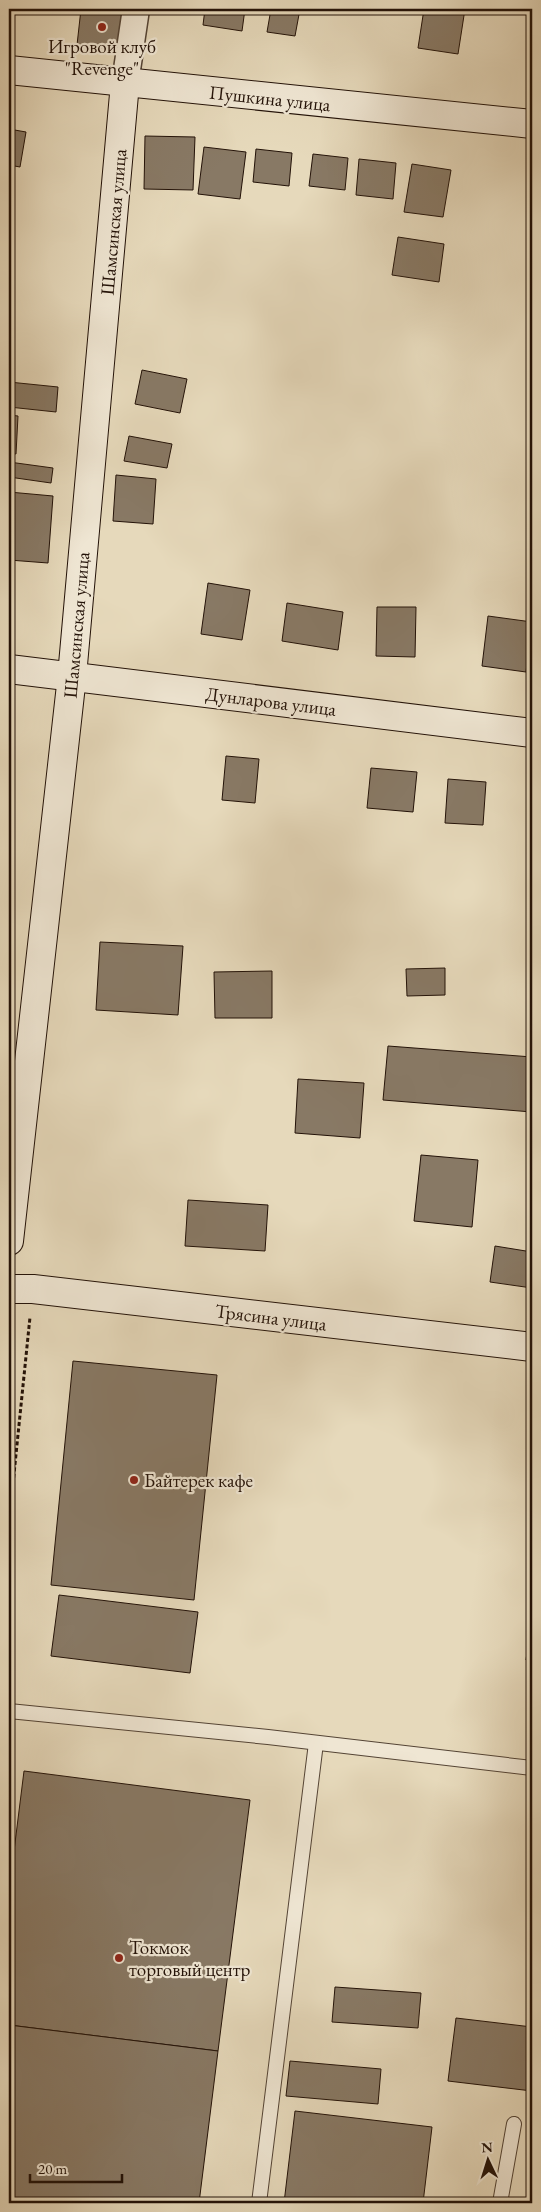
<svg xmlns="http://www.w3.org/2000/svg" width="541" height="2212" font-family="'EB Garamond',serif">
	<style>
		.building { fill: #887965; stroke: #231208 }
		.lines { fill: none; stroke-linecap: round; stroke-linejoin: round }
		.lane-casing { stroke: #544435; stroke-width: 16 }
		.street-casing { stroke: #544435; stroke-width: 29 }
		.secondary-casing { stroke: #231208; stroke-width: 30 }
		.path { stroke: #231208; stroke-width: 3; stroke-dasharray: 4 2.5; stroke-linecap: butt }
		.lane { stroke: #efe6d3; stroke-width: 14 }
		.street { stroke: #efe6d3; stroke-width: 26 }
		.secondary { stroke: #efe6d3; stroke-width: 28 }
		.poi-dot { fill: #8f2418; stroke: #efe6d3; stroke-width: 2 }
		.labels { text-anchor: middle; stroke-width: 4.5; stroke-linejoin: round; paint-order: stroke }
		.poi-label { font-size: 19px; fill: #231208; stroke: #efe6d3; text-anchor: start }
		.street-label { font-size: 19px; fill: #231208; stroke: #efe6d3 }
	</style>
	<rect width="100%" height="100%" fill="#e6d9bb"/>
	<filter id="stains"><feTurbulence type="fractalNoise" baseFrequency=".004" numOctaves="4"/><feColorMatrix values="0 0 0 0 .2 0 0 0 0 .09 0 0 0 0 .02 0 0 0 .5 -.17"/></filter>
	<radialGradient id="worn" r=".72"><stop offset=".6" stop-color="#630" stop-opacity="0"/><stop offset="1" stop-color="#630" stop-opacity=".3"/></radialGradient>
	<g class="building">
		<path d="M81,9h46l-5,41 -45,-5z"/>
		<path d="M205,9h40l-3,22 -39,-6z"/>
		<path d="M271,9h29l-5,27 -28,-4z"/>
		<path d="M424,9h41l-7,45 -40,-6z"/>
		<path d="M9,129l17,3 -6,35 -11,-2z"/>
		<path d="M145,136l50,1 -2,53 -49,-1z"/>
		<path d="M204,147l42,5 -6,47 -42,-5z"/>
		<path d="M256,149l36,4 -3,33 -36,-4z"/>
		<path d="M313,154l35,4 -3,32 -36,-4z"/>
		<path d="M359,159l37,4 -3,36 -37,-4z"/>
		<path d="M412,164l39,6 -8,47 -39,-5z"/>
		<path d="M398,237l46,7 -5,38 -47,-7z"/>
		<path d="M142,370l45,9 -7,34 -45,-9z"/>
		<path d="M9,382l49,5 -2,25 -47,-5z"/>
		<path d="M9,415l9,1 -2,38 -7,-1z"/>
		<path d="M129,436l43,8 -5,24 -43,-7z"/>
		<path d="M9,462l44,6 -2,15 -42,-6z"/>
		<path d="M116,475l40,4 -3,45 -40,-3z"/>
		<path d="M9,492l44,4 -5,67 -39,-3z"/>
		<path d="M208,583l42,7 -8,50 -41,-6z"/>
		<path d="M287,603l56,9 -5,38 -56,-9z"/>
		<path d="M377,607h39l-1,50 -39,-1z"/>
		<path d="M488,616l44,6 -6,50 -44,-6z"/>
		<path d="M226,756l33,3 -4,44 -33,-3z"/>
		<path d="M371,768l46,4 -4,40 -46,-4z"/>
		<path d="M448,779l38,3 -3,43 -38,-2z"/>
		<path d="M100,942l83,4 -5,69 -82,-5z"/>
		<path d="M445,968v27l-38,1 -1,-27z"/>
		<path d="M272,971v47h-57l-1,-46z"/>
		<path d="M388,1046l144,11v55l-149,-12z"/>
		<path d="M298,1079l66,4 -4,55 -65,-5z"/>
		<path d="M421,1155l57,5 -6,67 -58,-6z"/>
		<path d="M188,1200l80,5 -3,46 -80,-5z"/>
		<path d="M495,1246l37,6v36l-42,-6z"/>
		<path d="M73,1361l144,14 -23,225 -143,-15z"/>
		<path d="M59,1595l139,17 -8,61 -139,-17z"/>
		<path d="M532,1614v46h-6z"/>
		<path d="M24,1771l226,29 -32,251 -209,-26v-134z"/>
		<path d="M335,1987l86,6 -3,35 -86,-6z"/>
		<path d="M456,2018l76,9v64l-84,-10z"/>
		<path d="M9,2025l209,26 -19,152h-190z"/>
		<path d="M290,2061l91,8 -3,35 -92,-8z"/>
		<path d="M295,2111l137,16 -9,76h-139z"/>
	</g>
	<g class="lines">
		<defs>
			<g id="lane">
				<path d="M9,1711l259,26 264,31"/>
				<path d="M259,2203l57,-460"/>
				<path d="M500,2203l14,-79"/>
			</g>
			<path id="street" d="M125,83l11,-74"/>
			<g id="secondary">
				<path d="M9,70l523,54"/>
				<path d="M9,669l523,64"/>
				<path d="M9,1241l63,-565 53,-593"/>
				<path d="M9,1289h24l499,58"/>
			</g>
		</defs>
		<use href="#lane" class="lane-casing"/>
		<use href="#street" class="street-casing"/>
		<use href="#secondary" class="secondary-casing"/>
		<path class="path" d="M9,1523l21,-206"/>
		<use href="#lane" class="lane"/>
		<use href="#street" class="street"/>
		<use href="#secondary" class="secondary"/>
	</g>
	<g class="poi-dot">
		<circle cx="102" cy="27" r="5"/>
		<circle cx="134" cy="1480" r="5"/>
		<circle cx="119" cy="1958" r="5"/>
	</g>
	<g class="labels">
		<g class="poi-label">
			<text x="102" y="53" text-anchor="middle">Игровой клуб<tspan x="102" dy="22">"Revenge"</tspan></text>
			<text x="144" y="1487">Байтерек кафе</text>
			<text x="129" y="1954">Токмок<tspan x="129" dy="22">торговый центр</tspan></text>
		</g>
		<g class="street-label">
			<text transform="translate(270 98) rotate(6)" y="7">Пушкина улица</text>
			<text transform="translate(113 222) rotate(-85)" y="7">Шамсинская улица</text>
			<text transform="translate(76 625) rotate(-85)" y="7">Шамсинская улица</text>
			<text transform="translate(271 701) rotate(7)" y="7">Дунларова улица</text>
			<text transform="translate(271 1317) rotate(7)" y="7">Трясина улица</text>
		</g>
	</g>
	<rect width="541" height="2212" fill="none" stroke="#e6d9bb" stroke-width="30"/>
	<rect x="10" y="10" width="521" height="2192" fill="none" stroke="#231208" stroke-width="2.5"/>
	<rect x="15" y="15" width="511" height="2182" fill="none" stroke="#231208"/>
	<g transform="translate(488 2160) rotate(356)" stroke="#efe6d3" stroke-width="4" paint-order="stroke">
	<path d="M0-4L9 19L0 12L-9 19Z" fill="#231208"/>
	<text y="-8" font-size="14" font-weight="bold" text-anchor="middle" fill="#231208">N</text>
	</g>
	<path d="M30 2174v8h92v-8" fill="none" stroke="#231208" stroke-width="2.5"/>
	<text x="38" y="2174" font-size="15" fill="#231208" stroke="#efe6d3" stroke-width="4" paint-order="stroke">20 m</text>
	<rect width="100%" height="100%" filter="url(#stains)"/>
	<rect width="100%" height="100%" fill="url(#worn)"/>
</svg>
